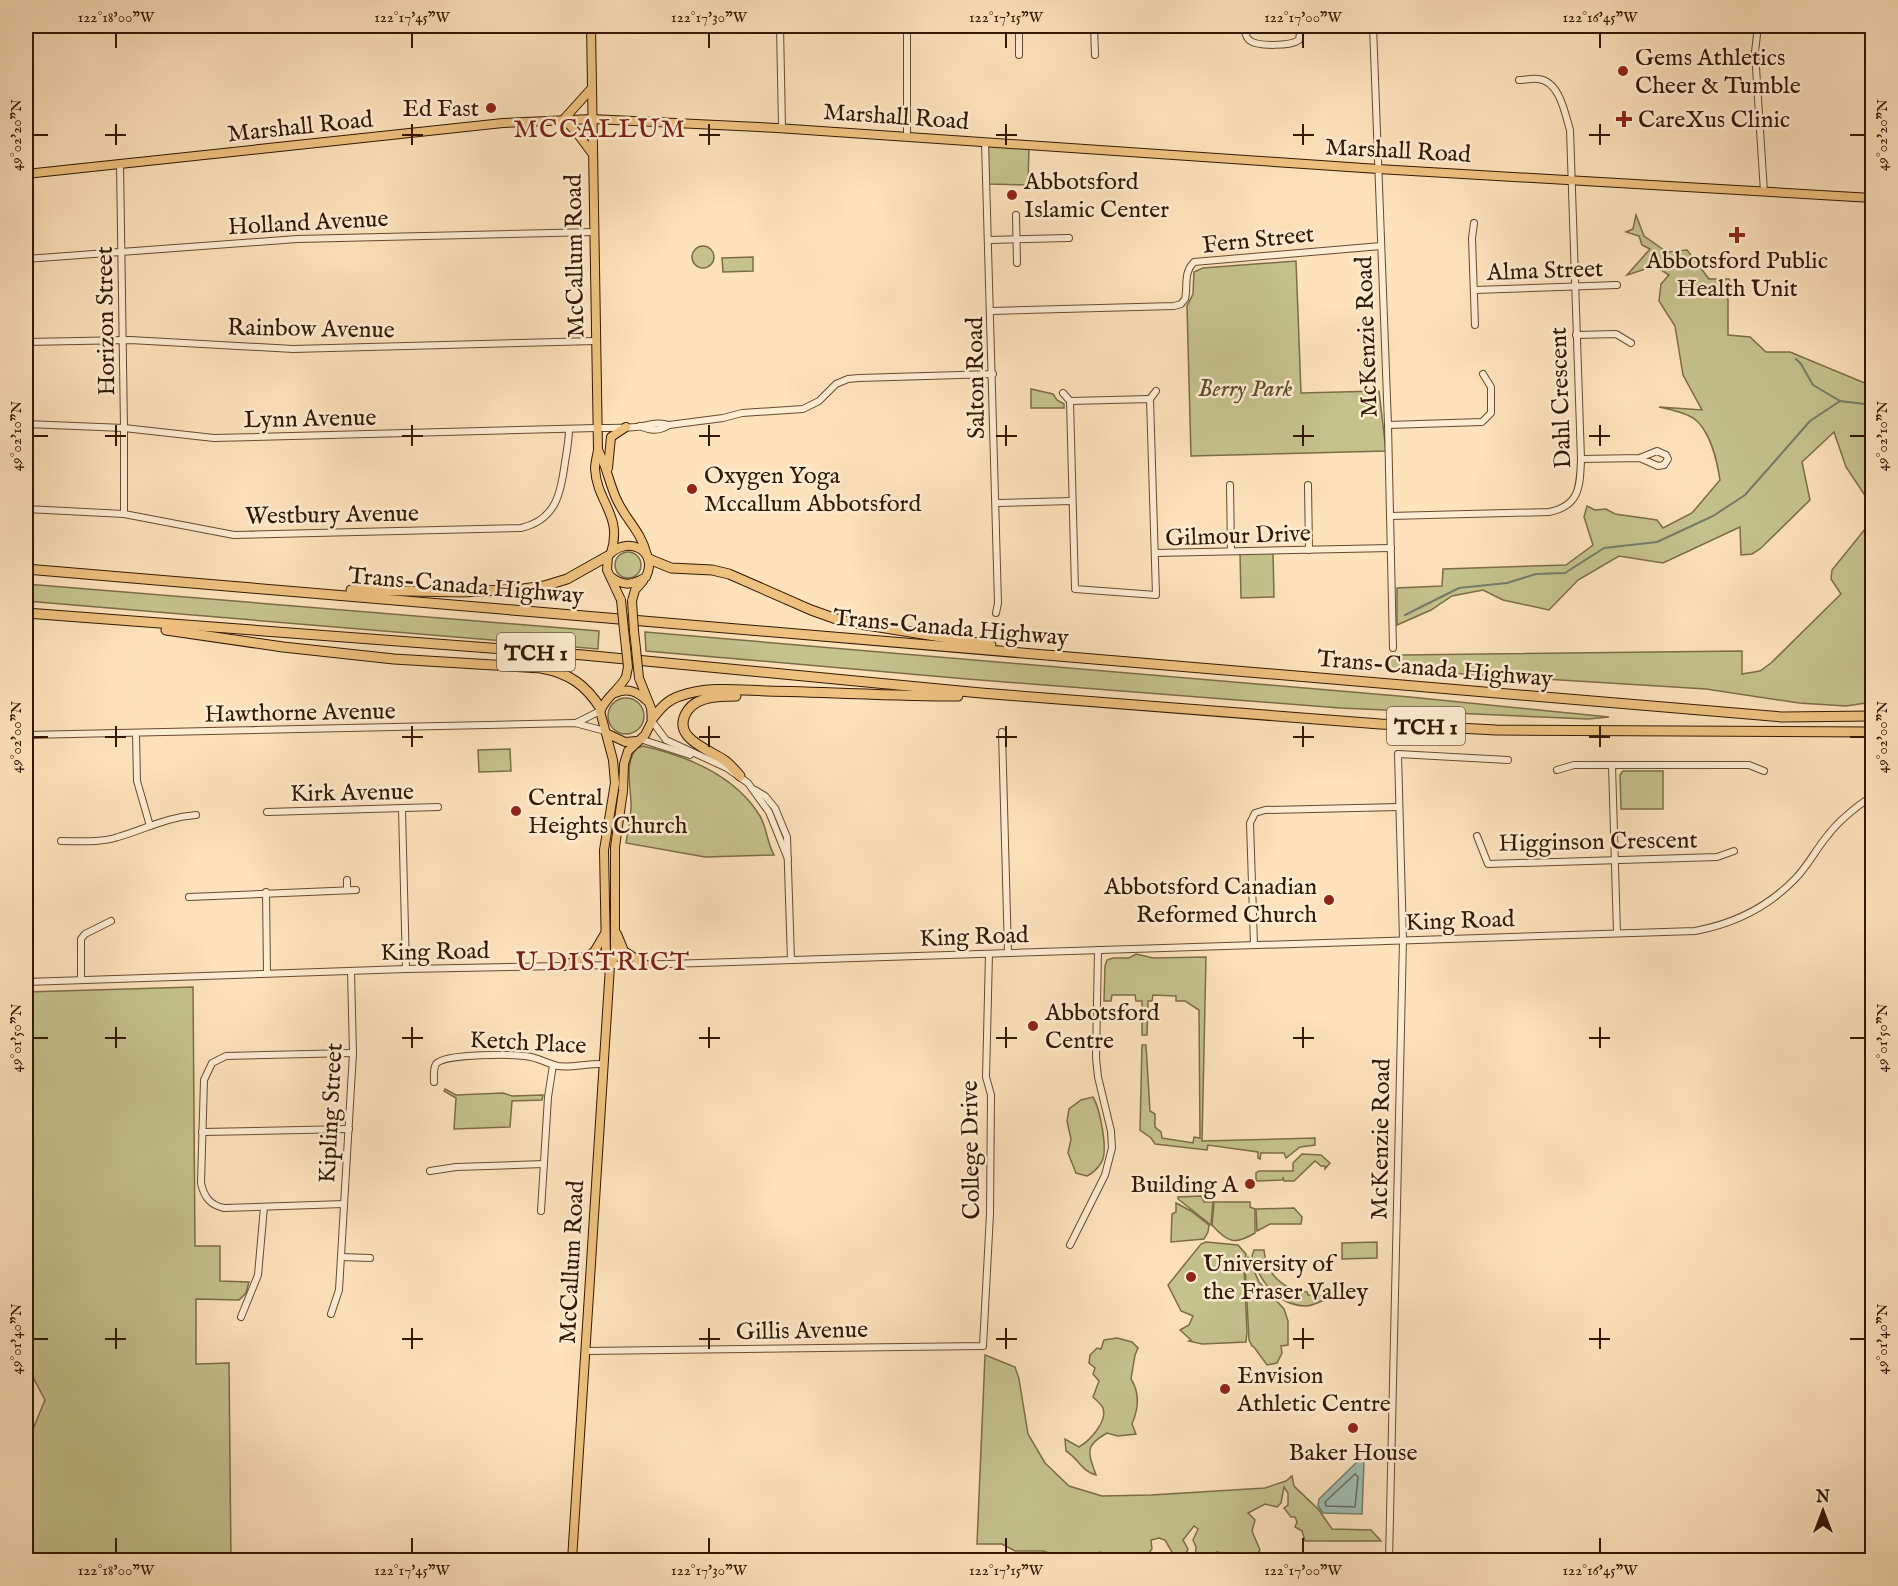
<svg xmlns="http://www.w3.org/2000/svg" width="1898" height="1586" font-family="'IM FELL English',serif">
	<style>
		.green { fill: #c5c28c; stroke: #7c6c47; stroke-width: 1.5 }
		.water { fill: #9fbdb2; stroke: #747b6c; stroke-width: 1.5 }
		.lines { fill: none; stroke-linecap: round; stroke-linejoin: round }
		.shore { stroke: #696a5a; stroke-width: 1.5 }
		.stream { stroke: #747b6c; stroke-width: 2 }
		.minor-casing { stroke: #664a30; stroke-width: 8 }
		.major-casing { stroke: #331702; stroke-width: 10 }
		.highway-casing { stroke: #331702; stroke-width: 11 }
		.minor { stroke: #feecd3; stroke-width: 6 }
		.major { stroke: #eec17e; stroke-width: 8 }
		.highway { stroke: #eec17e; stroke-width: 9 }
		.major-bridge-casing { stroke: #331702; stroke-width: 10; stroke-linecap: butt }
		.major-bridge { stroke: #eec17e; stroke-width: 8 }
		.ticks { fill: none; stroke: #331702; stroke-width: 2 }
		.poi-dot { fill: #8f2418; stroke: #feecd3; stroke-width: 2 }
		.labels { text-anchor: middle; stroke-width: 5; stroke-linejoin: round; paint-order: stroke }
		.shield { fill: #feecd3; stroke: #705741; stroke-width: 1.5 }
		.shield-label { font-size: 22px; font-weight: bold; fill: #331702 }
		.poi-label { font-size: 24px; fill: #331702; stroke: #feecd3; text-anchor: start }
		.street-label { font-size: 24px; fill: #331702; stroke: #feecd3 }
		.park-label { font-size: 24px; font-style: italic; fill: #5f4a2b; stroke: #feecd3 }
		.neighbourhood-label { font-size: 26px; letter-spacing: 1.5px; fill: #7a1f14; stroke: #feecd3 }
		.neatline { fill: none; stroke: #331702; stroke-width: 2 }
		.ticks-label { font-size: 15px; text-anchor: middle; fill: #331702 }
	</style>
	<rect width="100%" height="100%" fill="#fde2bb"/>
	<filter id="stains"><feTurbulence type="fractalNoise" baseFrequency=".00333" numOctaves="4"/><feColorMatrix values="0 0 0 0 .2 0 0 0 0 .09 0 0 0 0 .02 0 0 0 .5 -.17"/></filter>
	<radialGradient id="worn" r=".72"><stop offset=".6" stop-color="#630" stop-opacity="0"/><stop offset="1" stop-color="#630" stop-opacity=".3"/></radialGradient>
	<g class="green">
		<path d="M987,144l42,2 -1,39 -39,-1z"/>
		<path d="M1636,215l8,21 23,16 20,-2 22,29h20l4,9 -5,4v43l22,2 16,15h24l82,34v33h-1l1,2v85l-26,-39 -12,-35 -32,30 8,38 -50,49 -8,5 -11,1 -1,-28 -77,36 -44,-7 -41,24 -29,30 -46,-10 -20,-10 -31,6 -21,14 -34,15v-37l45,-2 1,-17 123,-4 27,-20 -9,-28 3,-11 8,4 11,-1 9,5 42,6 6,8 29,-15 28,-33c-3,-19 -8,-43 -22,-58 -9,-9 -27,-12 -39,-15l43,3 -19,-35 -8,-49 -16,-25 2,-17 8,-9 -14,-9 -28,9 23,-26 -8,-4 -3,-9 -13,-4 7,-3z"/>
		<circle cx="703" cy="257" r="11"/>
		<path d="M753,257v14l-30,1 -1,-14z"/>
		<path d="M1296,261l5,132 78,-2 7,60 -195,5 -4,-150 6,-12 1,-22 9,-4z"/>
		<path d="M1031,389l22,5 4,6 7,4v4h-33z"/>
		<path d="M1872,508v194l-26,4 -47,-3 -93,-14 -321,-20 6,-11 10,-3 341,-4v23l18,-3 11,-8 70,-69 -10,-15 1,-9 38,-47z"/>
		<circle cx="628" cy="565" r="13"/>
		<path d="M1273,552l1,45 -33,1 -1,-45z"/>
		<path d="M26,584l573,47 -1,18 -572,-48z"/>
		<path d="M645,632l765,65 199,20 -21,2 -248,-11 -373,-29 -321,-28z"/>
		<circle cx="626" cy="716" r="18"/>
		<path d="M643,746c44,10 92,29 117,70 7,12 7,27 14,39l-69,2 -79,-14c2,-12 4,-23 5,-34 1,-20 -8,-45 6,-61z"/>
		<path d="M510,749l1,22 -32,1 -1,-22z"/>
		<path d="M1623,771h40v38h-42l-1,-34z"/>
		<path d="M1136,954l17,4 53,-1 -4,184 113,-3v7l-15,2 -14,11 -2,-5h-23l-1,6 -2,-1v-6l-50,-7 -1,5 -52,-6 -4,-6 -11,-8 2,-85h4l4,66 5,3v13l6,5 1,6 31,5 1,-6 6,1 -1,-128 -14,-9h-9v-5l-23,-1 -1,6h-4l-1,34h-5v-34h-6l-1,-6h-23l-1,6h-7l1,-35 2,-6 6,-2h16z"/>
		<path d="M193,987l2,259h25v35l29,1 -3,11 -7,7 -43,-1v65l33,-1 2,197h-205v-114l19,-46 -19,-36v-372z"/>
		<path d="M445,1089l11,6 47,-2 9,3 31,-1 -1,5 -30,1 -2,26 -56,2 2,-31 -12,-7z"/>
		<path d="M1093,1097c7,12 16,55 8,66 -3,5 -8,10 -14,13l-11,-3 -8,-20 3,-14 -4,-18 2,-12 12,-9z"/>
		<path d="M1302,1154l19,1 9,8 -5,6v-3h-4l-6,-5 -21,20h-10l-1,-3 -1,2 -26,1v-8l3,-2h34v-8z"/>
		<path d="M1201,1196l3,6h9l-2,23 -33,-26v-2z"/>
		<path d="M1214,1202h36v5l5,2v24c-20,12 -27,10 -43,-8z"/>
		<path d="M1176,1203l15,8 18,14 -1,7 -4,7 -33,3 1,-28 4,-2z"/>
		<path d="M1294,1208l8,9 -1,7h-31l-13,7 -1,-22z"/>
		<path d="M1206,1242l32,3 8,9 -2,11 3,67 -1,10 -44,2 -13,-3 2,-1 -11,-10 9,-5 4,-9 -12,-5 -13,-26 33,-41z"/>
		<path d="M1377,1242v16l-35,1v-16z"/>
		<path d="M1254,1250h10c2,24 19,40 43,42l1,3 19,1 1,3c-8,2 -15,7 -23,7 -28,-1 -46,-26 -53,-50z"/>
		<path d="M1248,1257l11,25 25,27 4,12v24l-7,1 1,7 -5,10 -10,2 -13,-18 -2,-1 -3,-6 -4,-75z"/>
		<path d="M1117,1338l15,4 6,6 -3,7 -4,24c9,14 7,31 1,45l4,10 -18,2 -11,-3c-23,13 -19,19 -11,42 -15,-4 -18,-17 -30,-24l-1,-12 14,8c10,-6 29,-25 24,-39 -2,-4 -7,-8 -10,-11l6,-16 -6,-7 2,-6 -6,-5 1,-8 7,-7 4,1 3,-9z"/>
		<path d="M985,1355l30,12 4,12 9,55 17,29 24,23 33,10 49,-1 114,-7 21,-7 6,-5 2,10 25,24 13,19 39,1 10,11h-76l-3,-10 -7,-4 2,-5 -2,-5h-4l-7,-9 4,-3v-12l-4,-6 -3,16 -4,4 -12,-3 -17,9 7,7 -3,11 8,19 -6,10h-32l-1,-7 -4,-1 -3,8h-19l1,-13 -3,-7 5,-11 -4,-3 -11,14 5,9 -3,7 -11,3 -3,-1 1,-6 -7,-12 -6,-2 -8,2 1,9 -5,6h-37l-10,-3 -7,6 1,2h-37l-5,-6 -9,-3h-28l-13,-7h-25z"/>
	</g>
	<path class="water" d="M1359,1460l5,1 -2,53 -39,-1 -5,-7 1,-7z"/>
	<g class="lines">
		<path class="shore" d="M1355,1474l3,3 -3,30 -29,-1 -1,-4z"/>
		<g class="stream">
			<path d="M1796,359l5,5 12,21 27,16 32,4"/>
			<path d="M1405,615l54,-27 48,-5 29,-9 29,-1 39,-25 53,-6 56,-26 32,-21 65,-74 30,-20"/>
		</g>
		<defs>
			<g id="minor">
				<path d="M780,26l2,102"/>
				<path d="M907,26v110"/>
				<path d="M1019,26v29"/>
				<path d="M1094,26l1,29"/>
				<path d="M1245,26c0,5 0,10 4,14 8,7 42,6 50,0l2,-14"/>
				<path d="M1373,26l15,399 5,223"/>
				<path d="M1758,26l-3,26 9,140"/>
				<path d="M985,142l13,461 -2,10"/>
				<path d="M120,164l4,264v86"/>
				<path d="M1016,215l1,48"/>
				<path d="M1474,223l-2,15 3,87"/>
				<path d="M989,240l80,-2"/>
				<path d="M26,259l271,-20 297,-7"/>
				<path d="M1475,290l142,-5"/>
				<path d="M991,311l183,-5 7,-2 4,-5c3,-13 -2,-26 9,-37l187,-16"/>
				<path d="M1576,335l40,-1 15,9"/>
				<path d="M26,342l104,-2 163,9 303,-8"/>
				<path d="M1063,393l7,8 5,188 81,6 -6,-196 -80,2"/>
				<path d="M1150,399l6,-8"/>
				<path d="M26,424l98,4 90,10 382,-10c13,0 27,0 40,-1 12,-1 20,-6 33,-2"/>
				<path d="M1388,425l94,-3 9,-9v-26l-8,-13"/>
				<path d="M640,426c10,5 20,5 29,-1l54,-7 19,-5 61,-4 16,-8 17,-17 12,-5 11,-1 134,-4"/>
				<path d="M1581,459l59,-1 17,-7 9,4 2,4 -4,6 -6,1 -18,-8"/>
				<path d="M1230,485l1,66"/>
				<path d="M1308,485l1,65"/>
				<path d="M996,503l76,-2"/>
				<path d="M26,509l98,5 110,21 287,-7c35,-8 40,-35 44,-66 2,-11 4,-22 4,-33"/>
				<path d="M1390,516l159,-4c31,-6 31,-26 32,-53l-11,-329c-5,-16 -10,-49 -32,-51 -6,-1 -14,1 -19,1"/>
				<path d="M1155,553l236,-5"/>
				<path d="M652,721l14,19 61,28 21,15 21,29 19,47"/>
				<path d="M576,723l24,-12"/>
				<path d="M1002,732l6,221"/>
				<path d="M136,734l1,47 13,45"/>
				<path d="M26,735l549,-12 30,8"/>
				<path d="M640,739l50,16"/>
				<path d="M1612,765l5,168"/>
				<path d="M1557,770l17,-5h175l15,6"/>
				<path d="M755,790l10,6 10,12 12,29 4,123"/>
				<path d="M402,809l4,160"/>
				<path d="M267,812l171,-5"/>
				<path d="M1477,836l11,28 229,-7 17,-6"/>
				<path d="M61,841c19,0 39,2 57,-4 28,-8 48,-20 78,-22"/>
				<path d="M347,880v10"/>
				<path d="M266,892l1,81"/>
				<path d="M189,897l167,-7"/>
				<path d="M1254,945l-4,-122 5,-10 10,-3 134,-3"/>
				<path d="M81,980v-41l4,-5 26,-13"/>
				<path d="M26,982l380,-13 262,-5 1027,-33c38,-7 72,-23 100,-52 13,-13 21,-30 33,-44 12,-16 28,-28 44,-39"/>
				<path d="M434,1082c0,-6 -1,-13 2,-18 8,-11 81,-10 95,-7 9,2 18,7 27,9 15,2 30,-3 45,-2"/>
				<path d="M202,1132l147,-3"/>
				<path d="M430,1171l26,-4 88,-3"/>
				<path d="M344,1204l-120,4c-14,-3 -20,-11 -23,-25l3,-103 8,-17 14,-7 127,-3"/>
				<path d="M541,1211l7,-114 5,-32"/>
				<path d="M1070,1245l35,-70 7,-27 -1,-17 -13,-54 -2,-19 2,-108"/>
				<path d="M341,1257l29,1"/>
				<path d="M331,1314l8,-24 14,-237 -2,-82"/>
				<path d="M241,1317l17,-42 6,-68"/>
				<path d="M586,1351l397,-5 7,-132 1,-119 -5,-18 3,-123"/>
				<path d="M1389,1560l14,-620 -5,-186 110,6"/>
			</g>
			<g id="major">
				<path d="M591,26l7,424c-1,6 -3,13 -3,19 2,34 28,46 16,84"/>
				<path d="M564,119l13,14 15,20"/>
				<path d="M564,119l27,-30"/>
				<path d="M26,174l477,-51 89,-4 185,9 601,41 494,29"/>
				<path d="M598,450c8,15 11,32 18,48 10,23 24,31 31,57"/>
				<path d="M608,468l3,-31 15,-10"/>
				<path d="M610,576c13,11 23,9 36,1 13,-28 -20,-42 -38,-21l-1,14 14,30"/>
				<path d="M632,601l3,-11 8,-9"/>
				<path d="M624,630l2,18"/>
				<path d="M634,631l2,18"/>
				<path d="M615,693c13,-5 21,-2 31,7"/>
				<path d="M606,733l19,9 12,-1"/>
				<path d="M617,934l7,17 22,14"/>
				<path d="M564,966l30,-14 10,-17"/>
				<path d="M610,966l-4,-11 -2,-105 11,-67 -2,-23 -13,-49c6,-14 19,-21 26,-34"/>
				<path d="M572,1560l38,-594 5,-10v-109l8,-56 1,-27 4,-13 17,-16 7,-14 -1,-13 -12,-30"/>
			</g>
			<g id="highway">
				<path d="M649,559l22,9 41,2 17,4 82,36 31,11 149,24"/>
				<path d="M26,569l1756,148 90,-1"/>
				<path d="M351,590l112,2 60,-3 21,-3 23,-7 41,-23"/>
				<path d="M26,613l557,42 398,38 399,31 116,6 376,2"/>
				<path d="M166,630l117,17 111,12 147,9c28,5 45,17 60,41"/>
				<path d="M736,696c-16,0 -38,0 -48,14 -19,27 20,39 36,50 6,4 11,10 16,16"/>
				<path d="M652,719c8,-10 15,-19 28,-23 27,-10 58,-6 86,-5 64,1 128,5 192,5"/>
			</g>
		</defs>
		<use href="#minor" class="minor-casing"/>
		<use href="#major" class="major-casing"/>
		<use href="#highway" class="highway-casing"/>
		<use href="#minor" class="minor"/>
		<use href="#major" class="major"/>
		<use href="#highway" class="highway"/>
		<defs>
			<g id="major-bridge">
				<path d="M621,600l3,30"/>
				<path d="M632,601l2,30"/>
				<path d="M636,649l3,29"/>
				<path d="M626,677l2,-10 -2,-19"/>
			</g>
		</defs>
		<use href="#major-bridge" class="major-bridge-casing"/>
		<use href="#major-bridge" class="major-bridge"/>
	</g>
	<path class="ticks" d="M116,33v15M412,33v15M709,33v15M1006,33v15M1303,33v15M1600,33v15M116,124v21M412,124v21M709,124v21M1006,124v21M1303,124v21M1600,124v21M33,135h15M105,135h21M402,135h21M699,135h21M996,135h21M1293,135h21M1589,135h21M1850,135h15M116,425v21M412,425v21M709,425v21M1006,425v21M1303,425v21M1600,425v21M33,436h15M105,436h21M402,436h21M699,436h21M996,436h21M1293,436h21M1589,436h21M1850,436h15M116,726v21M412,726v21M709,726v21M1006,726v21M1303,726v21M1600,726v21M33,737h15M105,737h21M402,737h21M699,737h21M996,737h21M1293,737h21M1589,737h21M1850,737h15M116,1027v21M412,1027v21M709,1027v21M1006,1027v21M1303,1027v21M1600,1027v21M33,1038h15M105,1038h21M402,1038h21M699,1038h21M996,1038h21M1293,1038h21M1589,1038h21M1850,1038h15M116,1328v21M412,1328v21M709,1328v21M1006,1328v21M1303,1328v21M1600,1328v21M33,1339h15M105,1339h21M402,1339h21M699,1339h21M996,1339h21M1293,1339h21M1589,1339h21M1850,1339h15M116,1538v15M412,1538v15M709,1538v15M1006,1538v15M1303,1538v15M1600,1538v15"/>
	<g class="poi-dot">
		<circle cx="1623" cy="71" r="6"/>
		<circle cx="491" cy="108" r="6"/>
		<path d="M1621 110h6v6h6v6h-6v6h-6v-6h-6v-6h6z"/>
		<circle cx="1012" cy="195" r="6"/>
		<path d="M1734 226h6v6h6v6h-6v6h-6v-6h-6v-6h6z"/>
		<circle cx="692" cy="489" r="6"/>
		<circle cx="516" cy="811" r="6"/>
		<circle cx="1329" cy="900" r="6"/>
		<circle cx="1033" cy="1026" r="6"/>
		<circle cx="1250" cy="1184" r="6"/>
		<circle cx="1191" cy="1277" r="6"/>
		<circle cx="1225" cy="1389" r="6"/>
		<circle cx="1353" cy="1428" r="6"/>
	</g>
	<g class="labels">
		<g class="shield">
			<rect x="497" y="633" width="78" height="38" rx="4.5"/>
			<rect x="1387" y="707" width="78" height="38" rx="4.5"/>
		</g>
		<g class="shield-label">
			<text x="536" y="660">TCH 1</text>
			<text x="1426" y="734">TCH 1</text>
		</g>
		<g class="poi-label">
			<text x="1635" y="65">Gems Athletics<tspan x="1635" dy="28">Cheer &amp; Tumble</tspan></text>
			<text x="479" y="116" text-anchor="end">Ed Fast</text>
			<text x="1638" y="127">CareXus Clinic</text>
			<text x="1024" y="189">Abbotsford<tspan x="1024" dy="28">Islamic Center</tspan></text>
			<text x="1737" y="268" text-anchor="middle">Abbotsford Public<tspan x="1737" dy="28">Health Unit</tspan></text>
			<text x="704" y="483">Oxygen Yoga<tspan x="704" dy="28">Mccallum Abbotsford</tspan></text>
			<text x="528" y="805">Central<tspan x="528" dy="28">Heights Church</tspan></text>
			<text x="1317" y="894" text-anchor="end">Abbotsford Canadian<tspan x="1317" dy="28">Reformed Church</tspan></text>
			<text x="1045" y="1020">Abbotsford<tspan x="1045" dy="28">Centre</tspan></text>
			<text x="1238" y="1192" text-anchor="end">Building A</text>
			<text x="1203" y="1271">University of<tspan x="1203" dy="28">the Fraser Valley</tspan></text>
			<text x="1237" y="1383">Envision<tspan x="1237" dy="28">Athletic Centre</tspan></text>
			<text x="1353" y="1460" text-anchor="middle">Baker House</text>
		</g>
		<g class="street-label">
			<text transform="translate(896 116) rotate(4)" y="8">Marshall Road</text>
			<text transform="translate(300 126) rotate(-6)" y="8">Marshall Road</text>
			<text transform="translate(1398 150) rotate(3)" y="8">Marshall Road</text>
			<text transform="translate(308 222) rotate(-3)" y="8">Holland Avenue</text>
			<text transform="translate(1258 239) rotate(-6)" y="8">Fern Street</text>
			<text transform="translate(574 256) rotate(-91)" y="8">McCallum Road</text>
			<text transform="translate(1545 270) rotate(-2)" y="8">Alma Street</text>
			<text transform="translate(105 321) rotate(-91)" y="8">Horizon Street</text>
			<text transform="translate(311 328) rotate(1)" y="8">Rainbow Avenue</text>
			<text transform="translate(1366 337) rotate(-92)" y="8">McKenzie Road</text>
			<text transform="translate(975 378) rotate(-91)" y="8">Salton Road</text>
			<text transform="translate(1560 398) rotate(-92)" y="8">Dahl Crescent</text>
			<text transform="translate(310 418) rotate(-1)" y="8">Lynn Avenue</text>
			<text transform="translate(332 514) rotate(-1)" y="8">Westbury Avenue</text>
			<text transform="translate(1238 535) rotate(-2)" y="8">Gilmour Drive</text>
			<text transform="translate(466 585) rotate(5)" y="8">Trans-Canada Highway</text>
			<text transform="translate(951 627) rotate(5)" y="8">Trans-Canada Highway</text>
			<text transform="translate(1435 668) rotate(5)" y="8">Trans-Canada Highway</text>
			<text transform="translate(300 712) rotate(-1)" y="8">Hawthorne Avenue</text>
			<text transform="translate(352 792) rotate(-1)" y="8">Kirk Avenue</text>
			<text transform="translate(1598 841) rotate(-1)" y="8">Higginson Crescent</text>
			<text transform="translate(1460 920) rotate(-2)" y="8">King Road</text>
			<text transform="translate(974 936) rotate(-2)" y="8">King Road</text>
			<text transform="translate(435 951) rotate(-1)" y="8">King Road</text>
			<text transform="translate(528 1042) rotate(3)" y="8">Ketch Place</text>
			<text transform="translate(330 1113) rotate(-87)" y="8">Kipling Street</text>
			<text transform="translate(1380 1139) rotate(-89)" y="8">McKenzie Road</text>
			<text transform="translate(970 1150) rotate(-91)" y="8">College Drive</text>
			<text transform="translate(571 1262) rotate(-87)" y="8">McCallum Road</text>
			<text transform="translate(802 1330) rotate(-1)" y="8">Gillis Avenue</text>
		</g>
		<g class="park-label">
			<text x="1245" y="396">Berry Park</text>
		</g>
		<g class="neighbourhood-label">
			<text x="600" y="137">MCCALLUM</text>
			<text x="603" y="970">U DISTRICT</text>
		</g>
	</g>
	<rect width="1898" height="1586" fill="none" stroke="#fde2bb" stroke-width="66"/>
	<g transform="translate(1823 1511)" stroke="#feecd3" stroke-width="4.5" paint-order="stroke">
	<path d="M0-4.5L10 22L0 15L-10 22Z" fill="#331702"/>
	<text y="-9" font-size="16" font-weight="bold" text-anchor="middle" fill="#331702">N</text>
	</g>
	<rect x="33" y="33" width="1832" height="1520" class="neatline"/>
	<g class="ticks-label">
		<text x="116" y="22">122°18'00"W</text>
		<text x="412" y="22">122°17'45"W</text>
		<text x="709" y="22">122°17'30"W</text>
		<text x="1006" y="22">122°17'15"W</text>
		<text x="1303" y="22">122°17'00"W</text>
		<text x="1600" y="22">122°16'45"W</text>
		<text transform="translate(16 135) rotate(-90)" y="5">49°02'20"N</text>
		<text transform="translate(1882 135) rotate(-90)" y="5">49°02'20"N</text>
		<text transform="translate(16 436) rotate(-90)" y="5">49°02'10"N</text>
		<text transform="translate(1882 436) rotate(-90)" y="5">49°02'10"N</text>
		<text transform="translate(16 737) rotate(-90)" y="5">49°02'00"N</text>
		<text transform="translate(1882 737) rotate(-90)" y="5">49°02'00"N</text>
		<text transform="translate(16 1038) rotate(-90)" y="5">49°01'50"N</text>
		<text transform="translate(1882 1038) rotate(-90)" y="5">49°01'50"N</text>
		<text transform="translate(16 1339) rotate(-90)" y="5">49°01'40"N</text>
		<text transform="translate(1882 1339) rotate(-90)" y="5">49°01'40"N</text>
		<text x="116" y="1575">122°18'00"W</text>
		<text x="412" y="1575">122°17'45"W</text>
		<text x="709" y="1575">122°17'30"W</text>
		<text x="1006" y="1575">122°17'15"W</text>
		<text x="1303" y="1575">122°17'00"W</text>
		<text x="1600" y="1575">122°16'45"W</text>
	</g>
	<rect width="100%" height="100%" filter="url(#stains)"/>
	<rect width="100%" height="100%" fill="url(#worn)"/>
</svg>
